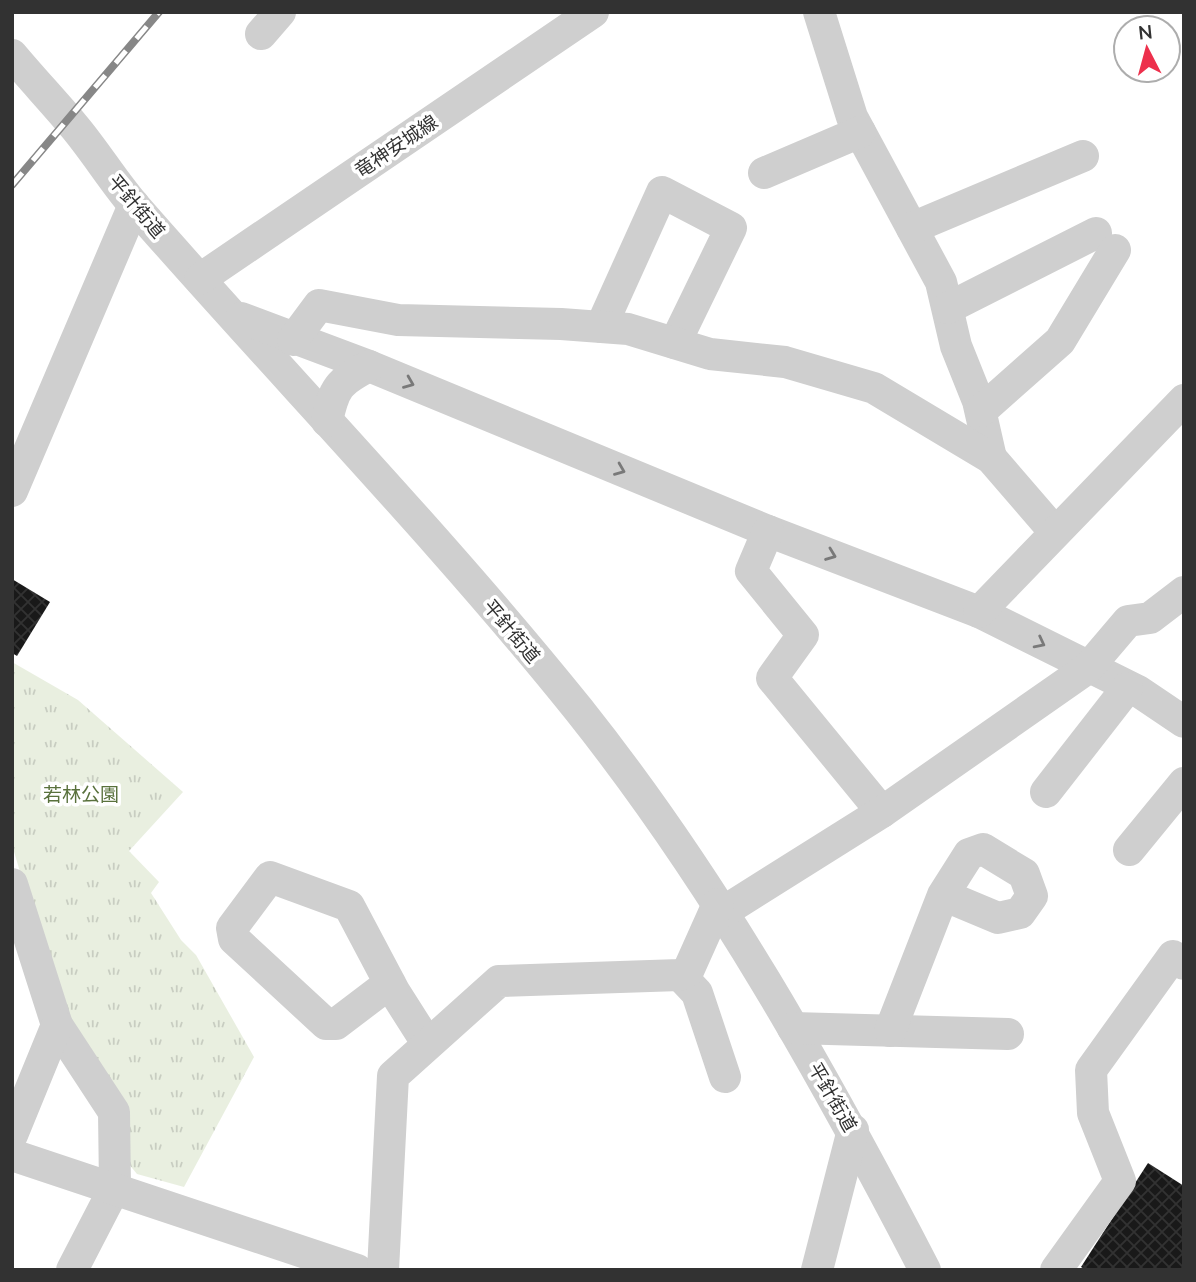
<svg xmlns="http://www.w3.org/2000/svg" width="1196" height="1282" font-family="'Nunito Sans','Noto Sans JP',sans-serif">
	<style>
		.park { fill: url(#park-tufts) }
		.building { fill: url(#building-cross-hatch) }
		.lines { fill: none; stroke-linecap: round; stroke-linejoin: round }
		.minor { stroke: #cfcfcf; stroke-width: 32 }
		.rail-casing { stroke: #878787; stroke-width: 8 }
		.rail { stroke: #fff; stroke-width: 5; stroke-dasharray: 16; stroke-linecap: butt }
		.oneway { stroke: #797979 }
		.labels { text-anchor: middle; stroke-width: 7; stroke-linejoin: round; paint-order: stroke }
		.street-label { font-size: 19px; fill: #323232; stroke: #fff }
		.park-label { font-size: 19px; fill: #59713c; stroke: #fff }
	</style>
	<defs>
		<pattern id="park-tufts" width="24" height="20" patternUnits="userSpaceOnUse" patternTransform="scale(1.75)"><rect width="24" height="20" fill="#e9efe0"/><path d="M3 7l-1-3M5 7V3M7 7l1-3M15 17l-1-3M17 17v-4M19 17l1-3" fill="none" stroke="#c8cdc1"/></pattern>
		<pattern id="building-cross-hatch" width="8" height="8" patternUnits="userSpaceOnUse" patternTransform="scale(1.75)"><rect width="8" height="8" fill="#191919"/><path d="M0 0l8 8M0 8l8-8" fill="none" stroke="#323232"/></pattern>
	</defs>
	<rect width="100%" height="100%" fill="#fff"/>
	<path class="park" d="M12,662l66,38 105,92 -54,59 30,31 -8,11 30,47 15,15 58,102 -70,130 -47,-13 -9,-11 -69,-161 -47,-157z"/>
	<g class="building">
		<path d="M12,579l38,23 -33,54 -5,-3z"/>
		<path d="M1148,1163l36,23v84h-98l-5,-3z"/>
	</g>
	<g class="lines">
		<g class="minor">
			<path d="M819,12l33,105 89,165 15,64 22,55 13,57"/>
			<path d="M261,34l19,-22"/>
			<path d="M12,55c20,24 41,46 61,70 23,27 41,58 65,85 146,167 302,327 441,500 137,172 245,365 346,560"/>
			<path d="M764,173l96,-41"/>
			<path d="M912,228l171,-72"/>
			<path d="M200,279l393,-267"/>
			<path d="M948,308l148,-75"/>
			<path d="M241,318l128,48 399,165 211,81 159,79 46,31"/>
			<path d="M601,327l61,-135 69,36 -56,115"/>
			<path d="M293,340l26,-35 79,15 163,4 67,5 82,25 75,8 89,26 117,70 63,73"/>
			<path d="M981,411l79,-70 55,-91"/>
			<path d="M327,421c7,-33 11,-39 42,-55"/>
			<path d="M12,491l122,-286"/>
			<path d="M768,531l-17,40 52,64 -31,43 110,134"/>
			<path d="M979,612l205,-212"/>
			<path d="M1046,792l81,-104"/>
			<path d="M1129,850l55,-67"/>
			<path d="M12,884l45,141 57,87 1,75 -43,83"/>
			<path d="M723,912l159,-100 206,-144 40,-47 22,-3 34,-26"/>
			<path d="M680,975l17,18 28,84"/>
			<path d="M390,983l-54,41h-10l-92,-85 -2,-11 38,-51 79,29 45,85 33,52"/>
			<path d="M793,1028l215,6"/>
			<path d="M890,1031l53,-136 26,-41 14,-5 41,25 8,22 -12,17 -22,5 -55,-23"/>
			<path d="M12,1135l45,-110"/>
			<path d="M12,1155l345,115"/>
			<path d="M383,1270l10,-194 106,-95 181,-6 8,-4 30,-67"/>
			<path d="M817,1270l36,-140"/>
			<path d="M1056,1270l64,-89 -27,-68 -2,-43 82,-114 11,8"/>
		</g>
		<defs>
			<path id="rail" d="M12,185l147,-173"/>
		</defs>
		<use href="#rail" class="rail-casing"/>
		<use href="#rail" class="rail"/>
	</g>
	<defs><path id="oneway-chevron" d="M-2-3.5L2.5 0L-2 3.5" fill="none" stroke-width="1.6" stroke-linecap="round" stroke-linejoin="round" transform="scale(1.75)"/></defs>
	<g class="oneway">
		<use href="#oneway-chevron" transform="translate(409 383) rotate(22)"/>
		<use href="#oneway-chevron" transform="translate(620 470) rotate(22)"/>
		<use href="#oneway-chevron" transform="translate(831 555) rotate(21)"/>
		<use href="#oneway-chevron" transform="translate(1040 643) rotate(27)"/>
	</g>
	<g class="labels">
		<g class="street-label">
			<text transform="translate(396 146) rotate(-34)" y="7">竜神安城線</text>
			<text transform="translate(137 206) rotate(50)" y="7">平針街道</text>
			<text transform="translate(512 631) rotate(50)" y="7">平針街道</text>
			<text transform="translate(833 1097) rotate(60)" y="7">平針街道</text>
		</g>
		<g class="park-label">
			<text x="81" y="801">若林公園</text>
		</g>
	</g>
	<rect width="1196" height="1282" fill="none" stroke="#323232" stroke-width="28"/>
	<g transform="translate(1147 49) rotate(354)"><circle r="33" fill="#ffffff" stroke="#adadad" stroke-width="2"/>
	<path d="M0-5L12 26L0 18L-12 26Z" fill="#ed304c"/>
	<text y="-10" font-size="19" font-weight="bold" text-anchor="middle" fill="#323232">N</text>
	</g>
</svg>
